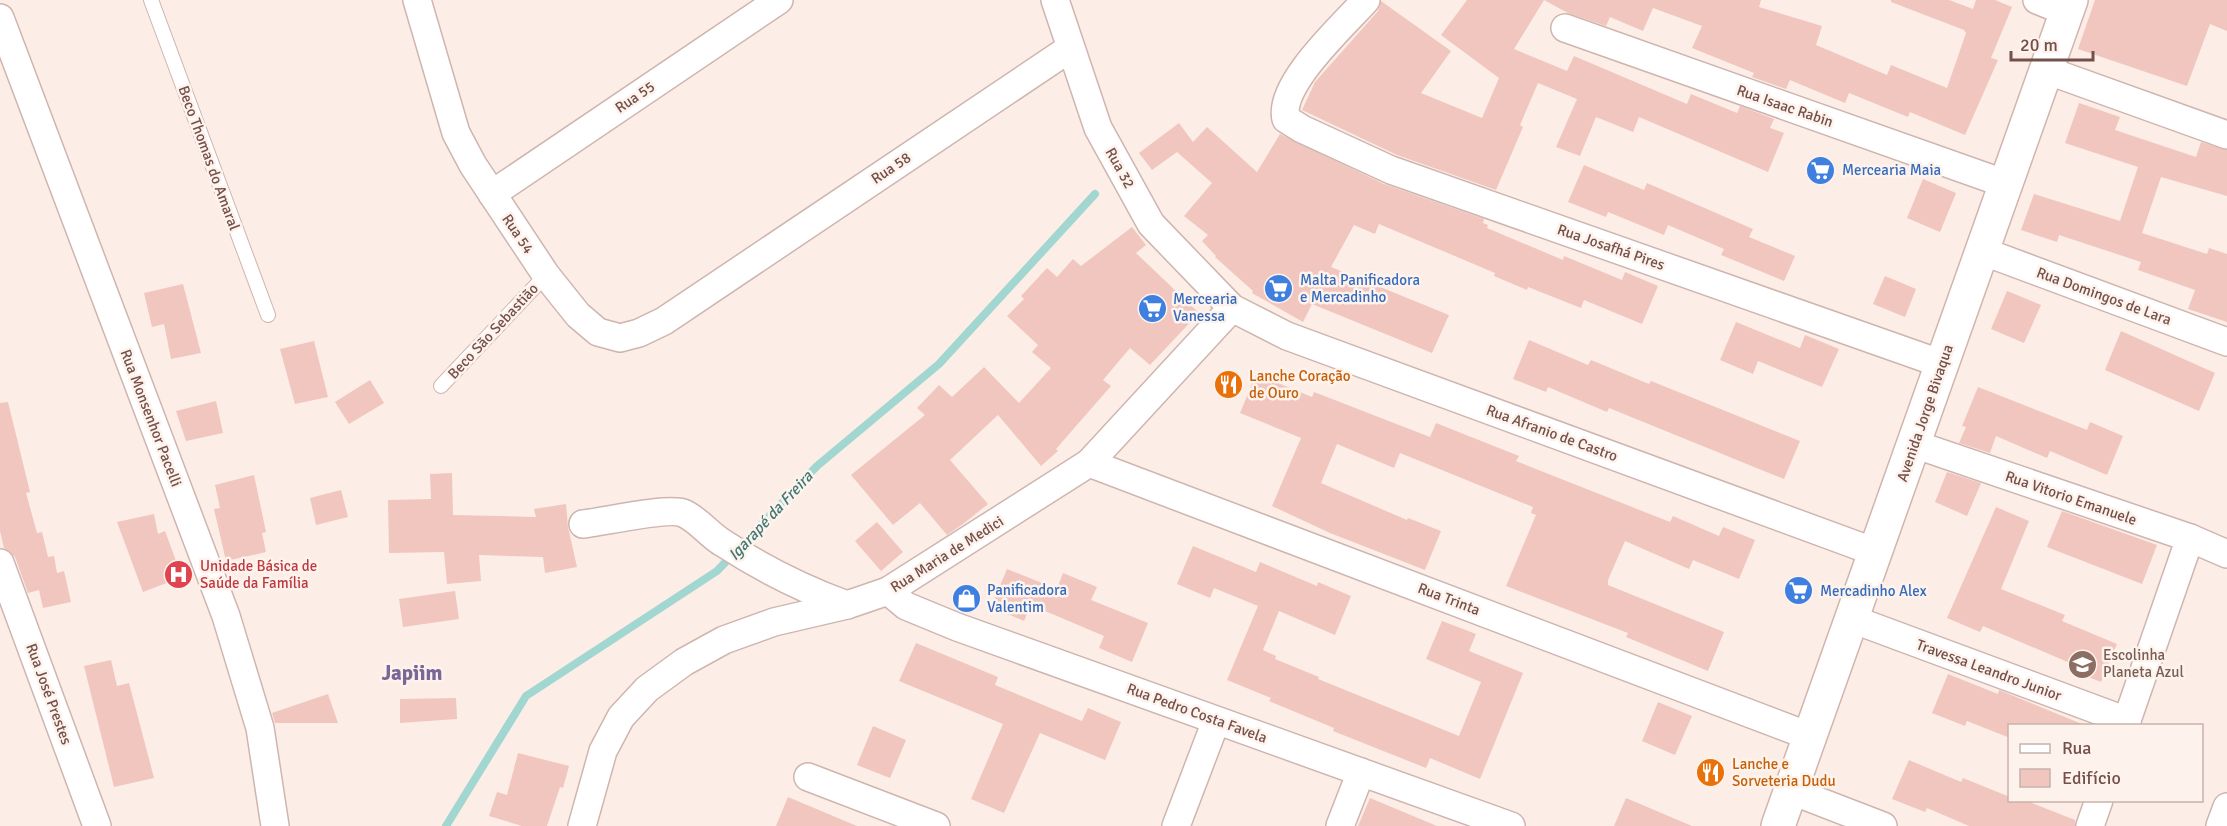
<svg xmlns="http://www.w3.org/2000/svg" width="2227" height="826" font-family="Signika,sans-serif">
	<style>
		.lines { fill: none; stroke-linecap: round; stroke-linejoin: round }
		.stream { stroke: #a2d6d1; stroke-width: 8 }
		.building { fill: #f0c6bf }
		.lane-casing { stroke: #cfb5af; stroke-width: 16 }
		.street-casing { stroke: #cfb5af; stroke-width: 30 }
		.secondary-casing { stroke: #d2b4ad; stroke-width: 36 }
		.lane { stroke: #fff; stroke-width: 14 }
		.street { stroke: #fff; stroke-width: 27 }
		.secondary { stroke: #fff; stroke-width: 33 }
		.labels { text-anchor: middle; stroke-width: 5; stroke-linejoin: round; paint-order: stroke }
		.street-label { font-size: 15px; fill: #74504b; stroke: #fef3ec }
		.shop-label { font-size: 15px; fill: #366cbe; stroke: #fef3ec; text-anchor: start }
		.food-label { font-size: 15px; fill: #c56008; stroke: #fef3ec; text-anchor: start }
		.health-label { font-size: 15px; fill: #be3a42; stroke: #fef3ec; text-anchor: start }
		.education-label { font-size: 15px; fill: #785e54; stroke: #fef3ec; text-anchor: start }
		.water-label { font-size: 16px; font-style: italic; fill: #407974; stroke: #fef3ec }
		.district-label { font-size: 21px; font-weight: bold; fill: #7b6797; stroke: #fef3ec }
	</style>
	<rect width="100%" height="100%" fill="#fceee6"/>
	<g class="lines">
		<path class="stream" d="M446,826l80,-130 191,-125 100,-105 122,-102 156,-170"/>
	</g>
	<g class="building">
		<path d="M1467,0h294l-2,7 63,19 -6,19 71,30 4,-10 56,23 19,-55 -2,-3 -73,-28v-2h58l24,9 3,-9h19l17,7 -21,51 7,2 -33,75 -55,-23 -2,5 -59,-24 -4,10 -55,-23 -4,9 -34,-12 2,-4 -62,-25 10,-22 -49,-18 -10,23 -33,-14 -4,9 -38,-13 -24,-13 -30,49 53,22 7,-15 113,48 4,-10 46,19 3,-7 34,13 -4,9 14,5 -16,39 -129,-55 -6,15 -37,-15 -16,39 -24,-9 21,-48 -39,-16 -18,42 3,2 -27,63 -99,-35 -95,-45 13,-28 63,-71 3,-10 70,50 -30,42 61,25 17,-40 -58,-43z"/>
		<path d="M2095,0h132v31l-17,-7 -23,62 -109,-37z"/>
		<path d="M2079,103l41,14 -5,13 81,27 5,-15 26,8v46l-66,-19 -19,56 65,21 2,-6 18,6v68l-39,-13 7,-19 -57,-20 3,-8 -82,-27 -2,7 -36,-12 13,-36 86,27 18,-54 -73,-24z"/>
		<path d="M1179,123l14,19 14,-15 50,45 23,-38 104,50 100,35 -1,4 5,2 -1,3 76,32 1,-4 58,24 3,-8 33,14 -16,38 -58,-24 -3,8 -53,-21 -1,3 -33,-14 1,-3 -116,-49 -4,10 -21,-9 -23,42 118,48 -17,38 -120,-49 -9,18 -51,-29 1,-2 -38,-34 1,-1 -14,-15 6,-6 -24,-19 28,-33 -35,-31 -25,18 -13,-17z"/>
		<path d="M1584,165l60,25 3,-7 106,46 -4,8 46,19 -11,25 -63,-26 3,-6 -56,-24 -4,10 -56,-23 -2,5 -38,-15z"/>
		<path d="M1923,179l33,14 -16,39 -33,-14z"/>
		<path d="M1132,227l14,18 -10,8 63,60 -49,52 -20,-17 -27,32 8,6 -55,63 2,2 -17,15 -43,-51 -48,45 38,44 -25,20 -16,11 -27,-32 -27,22 -42,-50 74,-60 -8,-7 22,-23 13,12 32,-30 35,36 32,-35 -19,-16 6,-7 -31,-29 17,-17 -3,-3 26,-28 10,9 16,-18 8,7z"/>
		<path d="M1885,276l31,13 -11,28 -32,-13z"/>
		<path d="M183,284l18,69 -30,6 -7,-35 -12,3 -8,-34z"/>
		<path d="M2007,291l34,14 -17,38 -33,-14z"/>
		<path d="M1736,322l64,26 5,-13 34,14 -17,38 -64,-26 -5,13 -33,-14z"/>
		<path d="M2121,331l94,42 -16,38 -94,-41z"/>
		<path d="M1529,340l59,25 3,-5 58,24 2,-3 149,60 -16,38 -175,-71 -2,4 -59,-25 -2,5 -33,-13z"/>
		<path d="M314,341l14,56 -33,7 -15,-55z"/>
		<path d="M1256,374l56,23 2,-5 116,45 6,-14 83,33 -3,5 154,61 3,-6 46,20 4,-9 32,13 -16,39 -46,-19 -4,9 -64,-28 -17,39v5l116,47 -16,39 -82,-34 2,-4 -122,-47 30,-71 -5,-2 2,-6 -133,-54 -6,15 -57,-24 -16,39 86,37 1,-2 33,13 -16,39 -95,-37 -58,-27 29,-68 -61,-25z"/>
		<path d="M370,380l14,23 -35,21 -14,-22z"/>
		<path d="M1978,387l109,43 3,-8 33,14 -16,39 -57,-24 -3,7 -51,-22 -6,17 -31,-10 7,-16 -4,-1z"/>
		<path d="M216,401l7,32 -37,8 -10,-30z"/>
		<path d="M8,402l22,90 -4,1 11,40 5,-1 6,25 6,-1 3,17 7,-2 7,31 -28,6 -4,-18 -11,3 -13,-36 -11,-9 -4,-17v-128z"/>
		<path d="M1947,472l34,11 -14,33 -32,-14z"/>
		<path d="M452,473l1,42 83,2 -2,-8 32,-5 2,23 9,40 -32,6 -2,-16 -64,-2 2,26 -34,3 -3,-32 -55,1 -1,-53 43,-1 -1,-25z"/>
		<path d="M254,475l12,57 -4,1 4,19 -40,9 -12,-52 6,-1 -5,-23z"/>
		<path d="M341,490l7,27 -32,8 -6,-27z"/>
		<path d="M1996,507l33,14 -28,68 64,26 -3,6 55,23 -16,38 -33,-13 2,-6 -87,-37 -3,6 -33,-14z"/>
		<path d="M2062,511l95,34 -15,39 -95,-37z"/>
		<path d="M154,514l4,20 7,-3 17,46 -39,15 -26,-70z"/>
		<path d="M877,522l26,30 -22,19 -26,-30z"/>
		<path d="M1193,546l63,26 4,-10 57,24 1,-4 33,14 -16,39 -56,-24 -16,39 13,6 -1,3 44,18 -1,2 141,57 22,-54 -55,-23 16,-38 34,13 -7,17 54,22 -43,106 -50,-21 -4,10 -93,-37 1,-3 -65,-27 2,-3 -44,-18 31,-74 -44,-18 -4,10 -33,-14z"/>
		<path d="M1007,569l50,20 6,-16 34,14 -6,13 57,23 -16,39 -33,-14 5,-12 -73,-31 -7,16 -33,-14z"/>
		<path d="M455,591l4,28 -56,8 -4,-28z"/>
		<path d="M916,643l82,34 -3,8 87,36 6,-13 33,14 -16,38 -65,-27 -36,80 -33,-14 32,-75 -104,-43z"/>
		<path d="M111,660l6,26 12,-3 25,95 -40,9 -30,-121z"/>
		<path d="M1948,674l50,20 1,-4 88,36h-77v12l-43,-17 -2,5 -33,-13z"/>
		<path d="M328,694l10,29h-63l-3,-10z"/>
		<path d="M456,698l1,21 -57,4v-24z"/>
		<path d="M1658,702l34,14 -17,39 -33,-14z"/>
		<path d="M873,726l33,14 -16,38 -33,-13z"/>
		<path d="M518,753l51,13 -6,22 -3,-1 -13,39h-25l-33,-10 8,-24 10,3z"/>
		<path d="M1909,760l52,22 2,-4 47,19v4h17l48,19v6h-106l-42,-18 -2,4 -33,-13z"/>
		<path d="M788,797l69,29h-81z"/>
		<path d="M1370,798l67,28h-79z"/>
		<path d="M1626,798l66,28h-78z"/>
	</g>
	<g class="lines">
		<defs>
			<g id="lane">
				<path d="M151,0l117,315"/>
				<path d="M441,386l105,-111"/>
			</g>
			<g id="street">
				<path d="M417,0l39,133 17,32 73,110 32,40 20,17 22,6 19,-5 25,-12 405,-272"/>
				<path d="M1055,0l43,128 53,96 81,84 55,28 588,216"/>
				<path d="M1366,0c-22,25 -89,85 -80,119l16,10 89,41 551,194"/>
				<path d="M2037,0l30,12"/>
				<path d="M0,18l226,598 34,112 15,98"/>
				<path d="M1565,28l441,156"/>
				<path d="M2046,70l181,65"/>
				<path d="M492,194l287,-194"/>
				<path d="M1982,251l245,91"/>
				<path d="M1914,444l276,94 37,16"/>
				<path d="M1089,463l720,273"/>
				<path d="M583,524c19,-2 85,-17 100,-11 15,6 26,22 40,30 40,26 80,46 124,62"/>
				<path d="M0,563l97,263"/>
				<path d="M888,591l18,15 51,21 554,199"/>
				<path d="M1852,619l275,102"/>
				<path d="M2125,726l65,-188"/>
				<path d="M808,777l128,49"/>
				<path d="M1792,791l91,35"/>
				<path d="M582,826l21,-75 18,-34 26,-28 37,-27 40,-22 50,-18 73,-17 41,-14 201,-128 143,-155"/>
				<path d="M1176,826l40,-105"/>
				<path d="M1340,826l21,-54"/>
				<path d="M2090,826l9,-26"/>
				<path d="M2220,826l7,-19"/>
			</g>
			<path id="secondary" d="M1778,826l293,-826"/>
		</defs>
		<use href="#lane" class="lane-casing"/>
		<use href="#street" class="street-casing"/>
		<use href="#secondary" class="secondary-casing"/>
		<use href="#lane" class="lane"/>
		<use href="#street" class="street"/>
		<use href="#secondary" class="secondary"/>
	</g>
	<defs>
		<symbol id="supermarket-disc" viewBox="-11 -11 22 22"><circle r="9.5" fill="#3f7fe0" stroke="#fef3ec"/><path d="M-6-5.5h2.5l.6 2H6L4.5 2H-2.5L-4.4-4H-6ZM-1.5 3.2a1.3 1.3 0 1 0 .1 0ZM3 3.2a1.3 1.3 0 1 0 .1 0Z" fill="#fff"/></symbol>
		<symbol id="restaurant-disc" viewBox="-11 -11 22 22"><circle r="9.5" fill="#e8710a" stroke="#fef3ec"/><path d="M-5-6h1v4h1v-4h1v4h1v-4h1v5L-1.5 .5V6h-2V.5L-5-1ZM5-6V6H3V1.5H1.5Q1.5-4 5-6Z" fill="#fff"/></symbol>
		<symbol id="hospital-disc" viewBox="-11 -11 22 22"><circle r="9.5" fill="#e0444e" stroke="#fef3ec"/><path d="M-5-5h3v3.5h4V-5h3V5h-3V1.5h-4V5h-3Z" fill="#fff"/></symbol>
		<symbol id="shop-disc" viewBox="-11 -11 22 22"><circle r="9.5" fill="#3f7fe0" stroke="#fef3ec"/><path d="M-5-2.5h2.3a2.7 3.5 0 0 1 5.4 0H5L5.5 6h-11ZM-1.5-2.5h3a1.5 2.3 0 0 0-3 0Z" fill="#fff"/></symbol>
		<symbol id="school-disc" viewBox="-11 -11 22 22"><circle r="9.5" fill="#8d6e63" stroke="#fef3ec"/><path d="M0-5L7-2L0 1L-7-2ZM-4 1L0 2.5L4 1V4Q0 6-4 4Z" fill="#fff"/></symbol>
	</defs>
	<g fill-rule="evenodd">
		<use href="#supermarket-disc" x="1804" y="154" width="33" height="33"/>
		<use href="#supermarket-disc" x="1262" y="272" width="33" height="33"/>
		<use href="#supermarket-disc" x="1136" y="292" width="33" height="33"/>
		<use href="#restaurant-disc" x="1212" y="368" width="33" height="33"/>
		<use href="#hospital-disc" x="162" y="558" width="33" height="33"/>
		<use href="#supermarket-disc" x="1782" y="574" width="33" height="33"/>
		<use href="#shop-disc" x="950" y="582" width="33" height="33"/>
		<use href="#school-disc" x="2066" y="648" width="33" height="33"/>
		<use href="#restaurant-disc" x="1694" y="756" width="33" height="33"/>
	</g>
	<g class="labels">
		<g class="street-label">
			<text transform="translate(635 97) rotate(-34)" y="5">Rua 55</text>
			<text transform="translate(1785 106) rotate(19)" y="5">Rua Isaac Rabin</text>
			<text transform="translate(209 158) rotate(70)" y="5">Beco Thomas do Amaral</text>
			<text transform="translate(891 168) rotate(-34)" y="5">Rua 58</text>
			<text transform="translate(1120 168) rotate(61)" y="5">Rua 32</text>
			<text transform="translate(518 234) rotate(56)" y="5">Rua 54</text>
			<text transform="translate(1611 247) rotate(19)" y="5">Rua Josafhá Pires</text>
			<text transform="translate(2104 296) rotate(20)" y="5">Rua Domingos de Lara</text>
			<text transform="translate(493 331) rotate(-47)" y="5">Beco São Sebastião</text>
			<text transform="translate(1925 413) rotate(-71)" y="5">Avenida Jorge Bivaqua</text>
			<text transform="translate(151 418) rotate(69)" y="5">Rua Monsenhor Pacelli</text>
			<text transform="translate(1552 433) rotate(20)" y="5">Rua Afranio de Castro</text>
			<text transform="translate(2071 498) rotate(19)" y="5">Rua Vitorio Emanuele</text>
			<text transform="translate(947 554) rotate(-32)" y="5">Rua Maria de Medici</text>
			<text transform="translate(1449 599) rotate(21)" y="5">Rua Trinta</text>
			<text transform="translate(1989 670) rotate(20)" y="5">Travessa Leandro Junior</text>
			<text transform="translate(49 694) rotate(70)" y="5">Rua José Prestes</text>
			<text transform="translate(1197 713) rotate(20)" y="5">Rua Pedro Costa Favela</text>
		</g>
		<g class="shop-label">
			<text x="1842" y="175">Mercearia Maia</text>
			<text x="1300" y="285">Malta Panificadora<tspan x="1300" dy="17">e Mercadinho</tspan></text>
			<text x="1173" y="304">Mercearia<tspan x="1173" dy="17">Vanessa</tspan></text>
			<text x="987" y="595">Panificadora<tspan x="987" dy="17">Valentim</tspan></text>
			<text x="1820" y="596">Mercadinho Alex</text>
		</g>
		<g class="food-label">
			<text x="1249" y="381">Lanche Coração<tspan x="1249" dy="17">de Ouro</tspan></text>
			<text x="1732" y="769">Lanche e<tspan x="1732" dy="17">Sorveteria Dudu</tspan></text>
		</g>
		<g class="health-label">
			<text x="200" y="571">Unidade Básica de<tspan x="200" dy="17">Saúde da Família</tspan></text>
		</g>
		<g class="education-label">
			<text x="2103" y="660">Escolinha<tspan x="2103" dy="17">Planeta Azul</tspan></text>
		</g>
		<g class="water-label">
			<text transform="translate(770 515) rotate(-47)" y="6">Igarapé da Freira</text>
		</g>
		<g class="district-label">
			<text x="412" y="680">Japiim</text>
		</g>
	</g>
	<rect x="2008" y="724" width="195" height="78" fill="#fef3ec" stroke="#c7b2ac" stroke-width="1.5"/>
	<rect x="2020" y="744" width="30" height="9" fill="#ffffff" stroke="#c7b2ac" stroke-width="1.5"/>
	<text x="2062" y="754" font-size="18" fill="#74504b">Rua</text>
	<rect x="2020" y="769" width="30" height="18" fill="#f0c6bf" stroke="#c7b2ac" stroke-width="1.5"/>
	<text x="2062" y="784" font-size="18" fill="#74504b">Edifício</text>
	<path d="M2011 51v9h82v-9" fill="none" stroke="#74504b" stroke-width="3"/>
	<text x="2020" y="51" font-size="18" fill="#74504b" stroke="#fef3ec" stroke-width="4.5" paint-order="stroke">20 m</text>
</svg>
